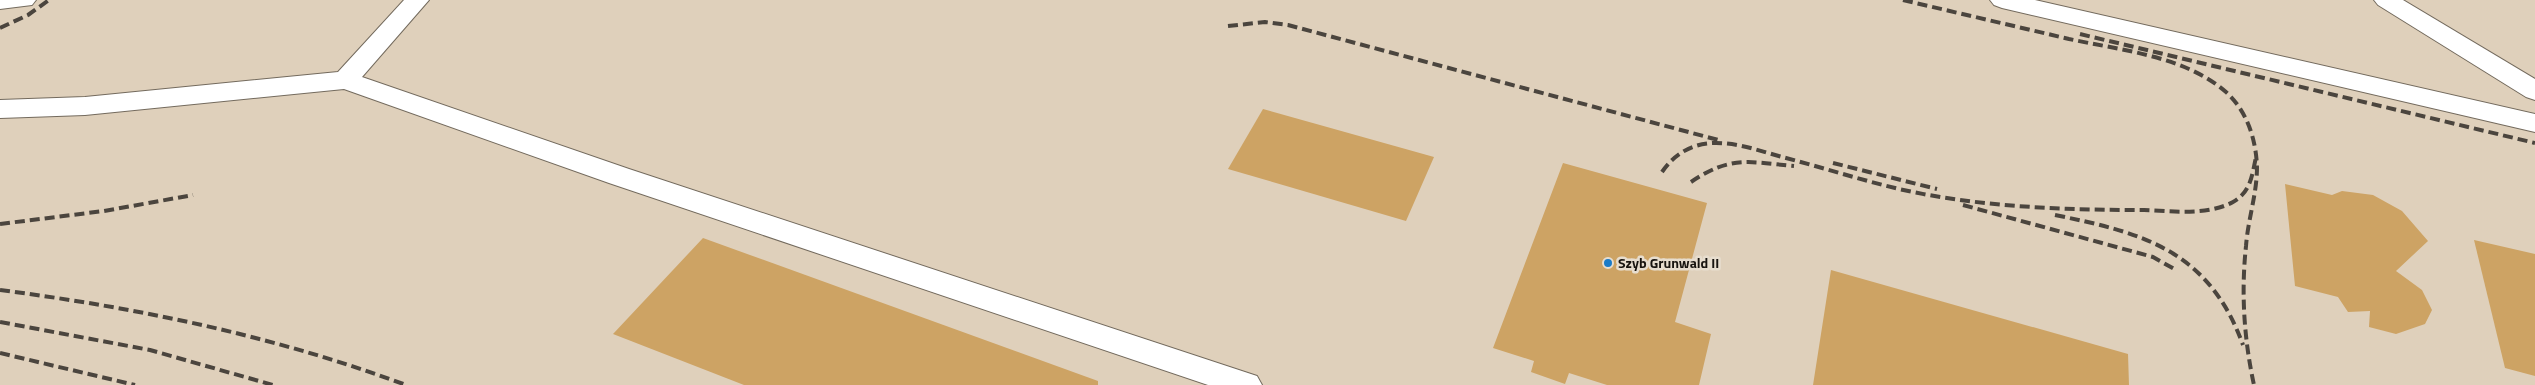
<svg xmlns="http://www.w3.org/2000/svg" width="2535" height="385" font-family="'Titillium Web',sans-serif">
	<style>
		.built { fill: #dfd0bb }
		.building { fill: #cda364 }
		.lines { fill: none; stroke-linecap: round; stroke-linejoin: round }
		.minor-casing { stroke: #736a5d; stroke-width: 2 }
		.minor { fill: #fff; fill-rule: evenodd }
		.rail { stroke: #4b453e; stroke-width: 4; stroke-dasharray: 10 5; stroke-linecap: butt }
		.poi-dot { fill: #1a7bc7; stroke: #e7ddce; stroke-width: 2 }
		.labels { text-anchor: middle; stroke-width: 5; stroke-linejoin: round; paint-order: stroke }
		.poi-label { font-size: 14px; font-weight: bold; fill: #18140f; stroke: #e7ddce; text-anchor: start }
	</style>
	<rect width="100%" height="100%" fill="#e7ddce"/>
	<rect class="built" x="0" y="0" width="2535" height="385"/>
	<g class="building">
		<path d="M1263,109l171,48 -28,64 -178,-52z"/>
		<path d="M1563,163l144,40 -32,119 36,12 -12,51h-92l-38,-12 -4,11 -34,-12 3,-11 -41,-13z"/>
		<path d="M2285,184l47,11 10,-4 31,4 29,16 26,30 -32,30 26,19 10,20 -7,14 -29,10 -27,-7 1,-16 -22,1 -10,-15 -43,-11z"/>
		<path d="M703,238l395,143v4h-354l-131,-51z"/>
		<path d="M2474,240l61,14v122l-30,-8z"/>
		<path d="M1831,270l297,84 1,31h-316z"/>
	</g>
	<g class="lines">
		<defs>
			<g id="minor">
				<path d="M0,0h36l-4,5 -32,4z"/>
				<path d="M404,0h25l-67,77 267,92 628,207 5,9h-54l-599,-202 -265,-94 -259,26 -85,3v-18l85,-3 253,-25z"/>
				<path d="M1990,0h45l500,114v18l-533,-124 -8,-3z"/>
				<path d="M2374,0h29l132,79v21l-9,-3 -148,-92z"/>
			</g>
		</defs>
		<use href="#minor" class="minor-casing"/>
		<use href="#minor" class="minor"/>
		<g class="rail">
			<path d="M1903,0c55,13 111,26 166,39 51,11 116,17 157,53 21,19 30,47 31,75 0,27 -9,52 -11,79 -5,47 -2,93 8,139"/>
			<path d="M1228,26l37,-4 23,3 434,116"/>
			<path d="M0,28l28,-13 21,-15"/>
			<path d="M2080,34l455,109"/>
			<path d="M1833,163l104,26"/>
			<path d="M1662,172c13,-19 31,-29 54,-29 24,0 47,9 70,15 38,10 75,22 113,31 80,18 163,21 245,21 28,1 63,6 89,-8 18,-10 19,-27 23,-45"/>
			<path d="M1691,182c40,-27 58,-20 103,-16"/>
			<path d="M1963,205l190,52 23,13"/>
			<path d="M2055,215c89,18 154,36 188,130"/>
			<path d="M0,224l104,-13 89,-16"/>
			<path d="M0,290c139,18 274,46 406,95"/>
			<path d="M0,322l150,28 123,35"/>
			<path d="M0,353l135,32"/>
		</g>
	</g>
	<circle class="poi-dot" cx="1608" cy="263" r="5"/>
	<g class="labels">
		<g class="poi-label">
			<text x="1618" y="268">Szyb Grunwald II</text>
		</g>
	</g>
</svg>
